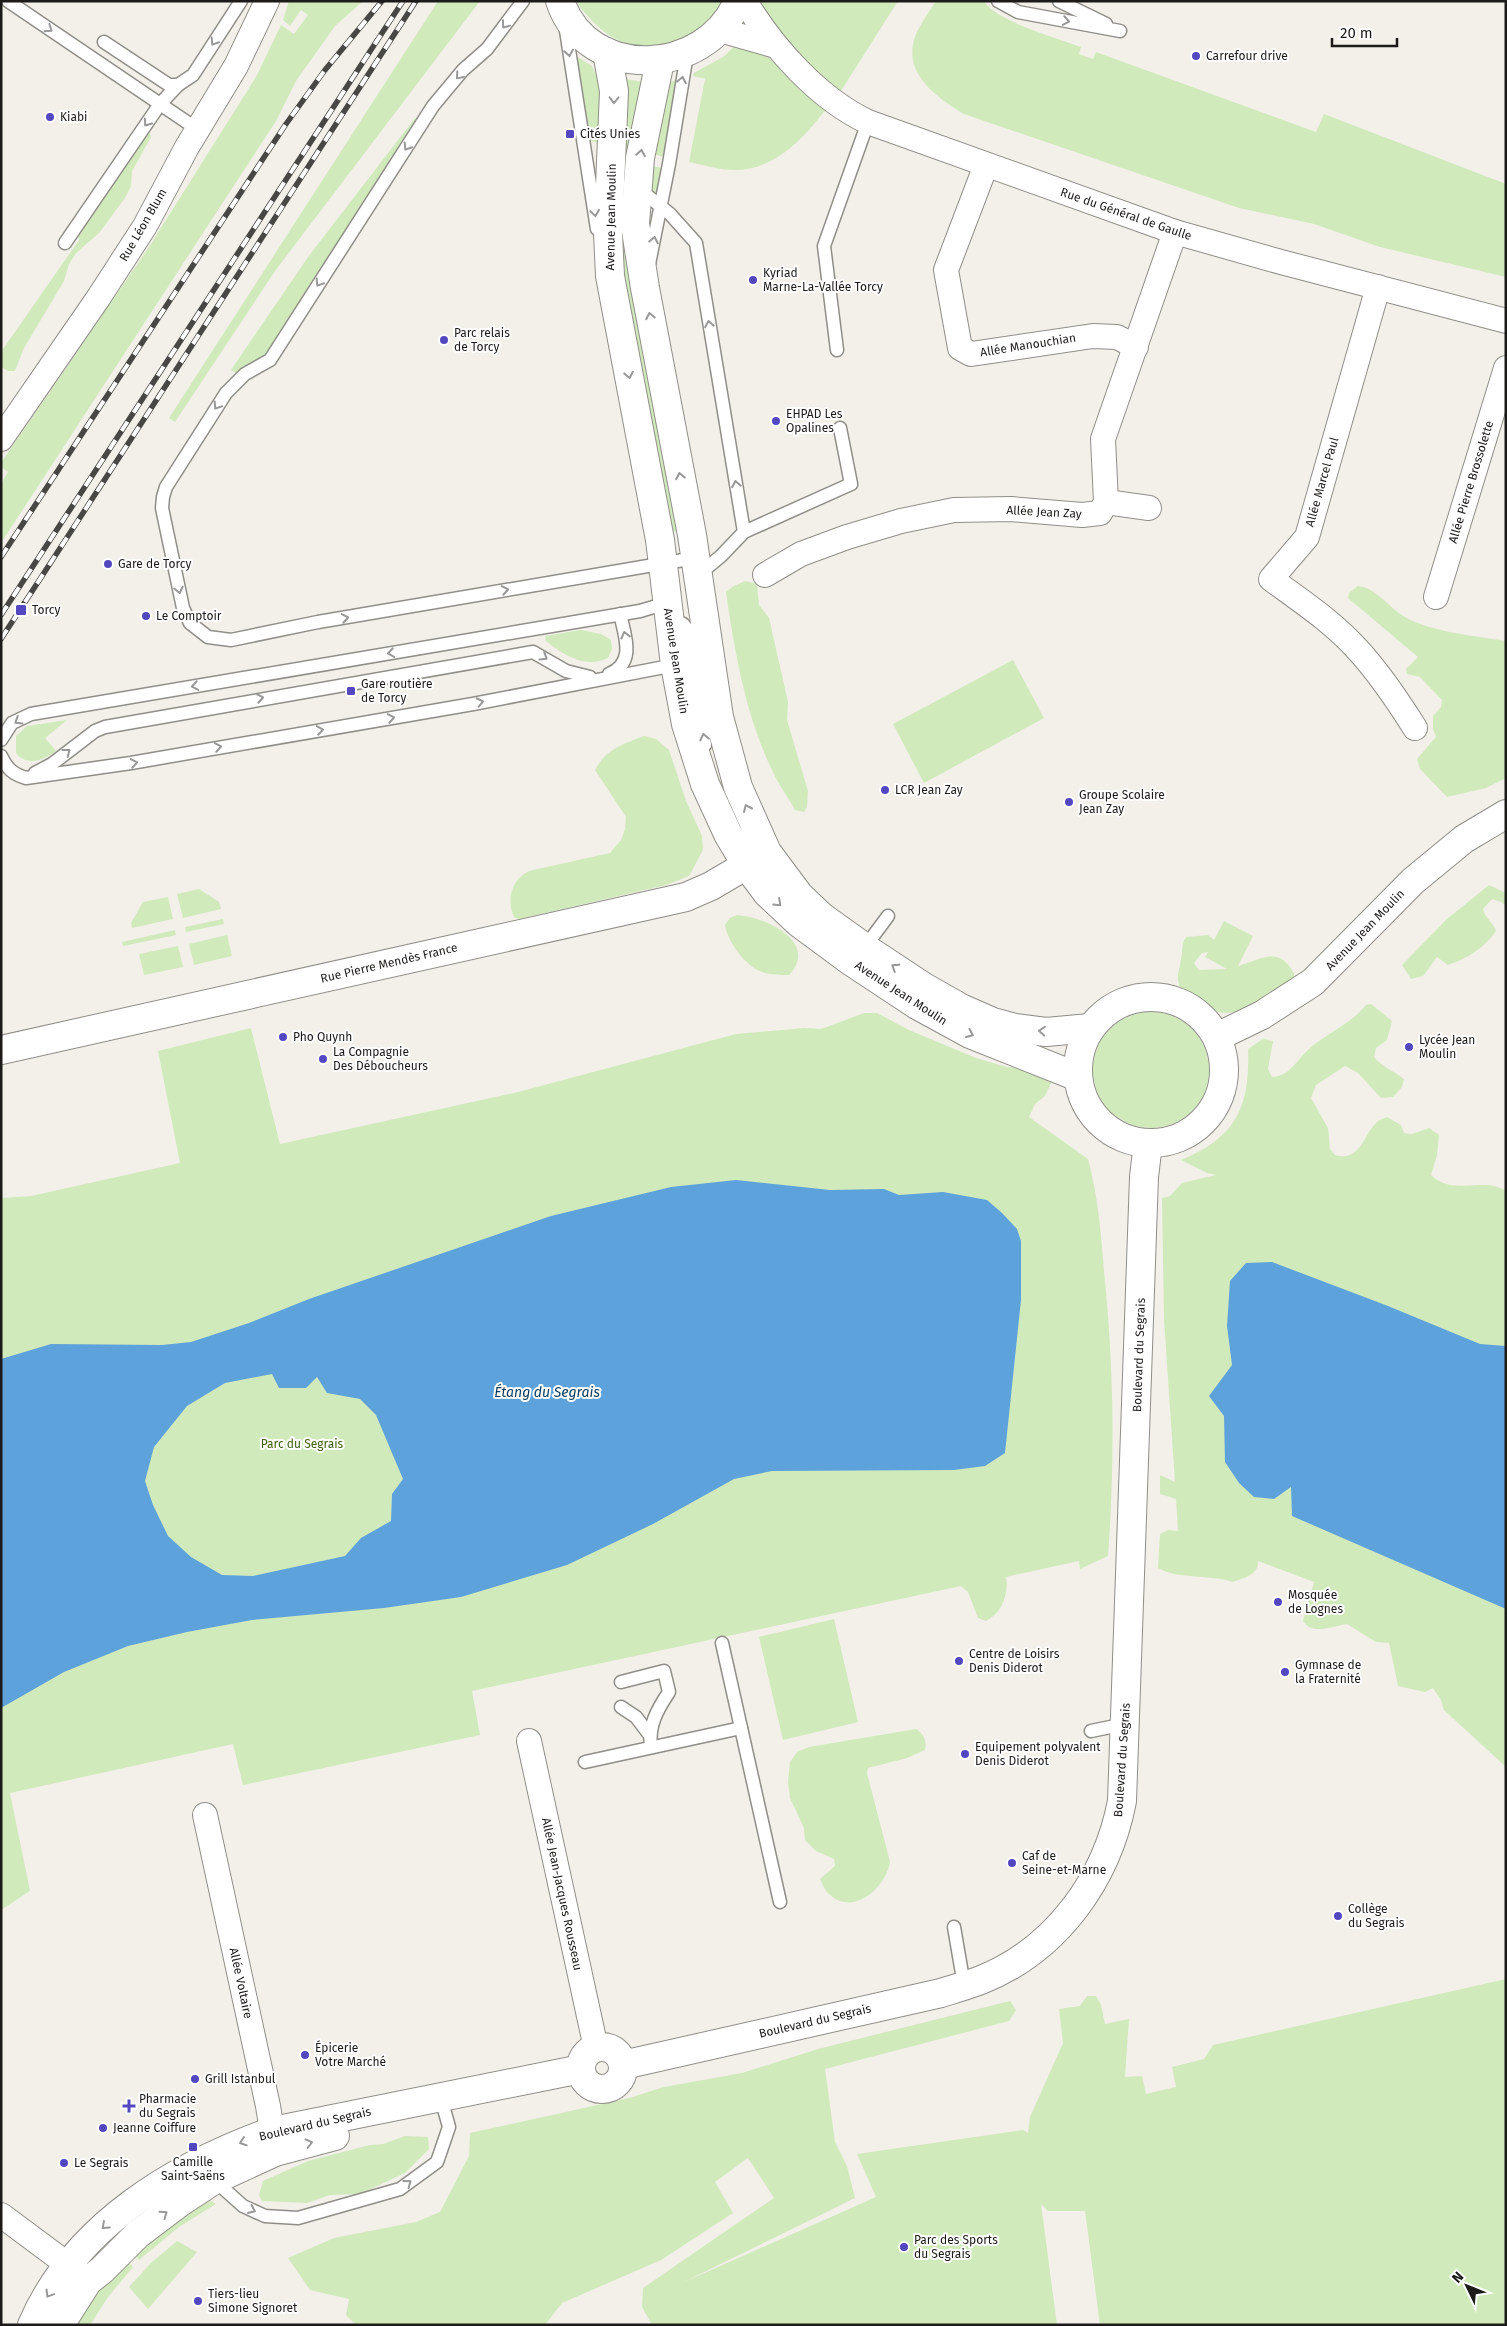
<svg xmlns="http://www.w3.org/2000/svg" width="1507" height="2326" font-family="'Fira Sans',sans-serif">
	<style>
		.green { fill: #d1eabc; fill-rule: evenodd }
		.water { fill: #5ea2db; fill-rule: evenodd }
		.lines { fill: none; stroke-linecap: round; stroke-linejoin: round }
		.service-casing { stroke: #908e88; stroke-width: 15 }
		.minor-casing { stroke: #908e88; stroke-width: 26 }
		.tertiary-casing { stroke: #908e88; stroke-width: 30 }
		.service { stroke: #fff; stroke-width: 12 }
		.minor { stroke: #fff; stroke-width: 24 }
		.tertiary { stroke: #fff; stroke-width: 28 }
		.rail-casing { stroke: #484744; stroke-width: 5.5 }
		.rail { stroke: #fff; stroke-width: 4; stroke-dasharray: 11; stroke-linecap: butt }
		.oneway { stroke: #999898 }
		.poi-dot { fill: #5347bf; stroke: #fff; stroke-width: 2 }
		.labels { text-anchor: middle; stroke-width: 4; stroke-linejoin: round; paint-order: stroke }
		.poi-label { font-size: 12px; fill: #1c1b19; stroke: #fff; text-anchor: start }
		.street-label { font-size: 12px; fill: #1c1b19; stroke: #fff }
		.park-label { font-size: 12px; fill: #3e6113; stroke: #fff }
		.water-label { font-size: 14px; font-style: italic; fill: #00375b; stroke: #fff }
	</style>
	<rect width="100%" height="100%" fill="#f2f0e9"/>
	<g class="green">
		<path d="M289,1h74l-28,25 -39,55 -20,40 -275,422v-59l7,-12 -7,-5v-4l146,-213 109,-173 25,-52 13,9 14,-19 -7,-5 -11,16 -7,-6z"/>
		<path d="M438,1h42l-205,270 -100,151 -6,-4z"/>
		<path d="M576,1h148c-6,11 -14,18 -23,26 -45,40 -95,19 -125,-26z"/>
		<path d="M761,1h137l-59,93 -81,-83z"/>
		<path d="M936,1h48c13,21 74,37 97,46l-2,7 14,5 3,-7 220,80 8,-18 182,70v93l-126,-30 -66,-23 -75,-16 -275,-94c-31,-19 -67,-45 -45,-86 5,-9 11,-18 17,-27z"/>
		<path d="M737,44l29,7 60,58c-22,29 -51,61 -91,61 -16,0 -31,-5 -46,-8l16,-83 -12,-3 1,-3 29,-16z"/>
		<path d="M576,56l16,10 7,15 7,63 -15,-3z"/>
		<path d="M680,78l-16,79 -11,-3 15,-71z"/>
		<path d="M625,79l18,3 -14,68 -10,-3z"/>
		<path d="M415,118l3,2 -144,223 -14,17 -24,13 -5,-3 77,-113z"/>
		<path d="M149,132l2,5 -19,34 -1,15 -6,12 -26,35 -23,20 -7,11 -5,17 -40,67 -9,23h-7l-7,-4v-15l78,-112 -1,-6 67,-100z"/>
		<path d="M618,159l10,3 52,369 -7,1 -19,-89 -33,-181z"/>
		<path d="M651,166l12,2 -5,25h-2l-5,-2 -2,-8z"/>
		<path d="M745,581l12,3 2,21 10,13 19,84 -1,18 21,71 -1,16 -3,5 -9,-2c-5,-10 -13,-20 -18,-30 -30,-57 -42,-125 -51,-188l8,-6z"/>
		<path d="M1358,586c18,1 32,23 47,31 26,15 71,19 101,24v137l-20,10 -39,9 -27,-28 -3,-10 19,-22 -3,-8v-13l8,-9 1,-7 -22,-23 -13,-3 -1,-5 12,-12 -70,-59 1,-5z"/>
		<path d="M581,630l20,4 10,6 1,9 -4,9c-22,11 -45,-3 -62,-17l-1,-5z"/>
		<path d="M1013,660l31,58 -120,65 -31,-59z"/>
		<path d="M67,720l-22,18 11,13c-12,9 -29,16 -40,2v-17l11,-10z"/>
		<path d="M644,736l12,3 13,11 17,51 16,35 1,14 -14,26 -23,9 -147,34 -5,-2c-8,-18 -2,-38 15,-46l81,-18 11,-13 4,-11 1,-12 -31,-47c11,-21 28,-26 49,-34z"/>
		<path d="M1489,885l17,8v13l-5,-4 -9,-3 -9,10c2,9 10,13 13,22 -12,17 -28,27 -48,34l-11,-8 -14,19 -12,3 -9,-14 45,-46z"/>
		<path d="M199,889l20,13 2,7 -38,9 -6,-24z"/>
		<path d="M168,897l5,22 -41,9 -1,-5 12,-21z"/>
		<path d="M737,915c28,2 83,27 52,60 -9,0 -19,0 -27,-3 -16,-5 -35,-31 -37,-47l5,-7z"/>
		<path d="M223,919l1,5 -38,8 -1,-5z"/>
		<path d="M1224,921l29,15 -15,30c23,-7 42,-21 56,8v6c-19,14 -45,33 -70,33 -10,0 -41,-17 -45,-28 -3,-9 1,-17 2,-26 2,-9 0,-15 5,-22l22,-2 6,5zM1208,952l-3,5 22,12 -28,1 -5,-7 8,-10z"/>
		<path d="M175,930l1,5 -53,11 -1,-4z"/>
		<path d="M227,935l5,21 -38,9 -5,-21z"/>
		<path d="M178,946l5,21 -39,8 -5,-21z"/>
		<path d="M1371,1004l21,17 -5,19 -11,8 -2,9c7,9 20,14 30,22l-2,8 -9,10 -12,1 -23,-25 -13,-7 -29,19 -5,13 17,30 2,21 5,6c25,7 28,-19 41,-32 2,-3 7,-4 11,-6l14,8 3,8 8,1 17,-6 10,7 -2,20 -6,20c17,16 35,9 56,10 6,0 13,3 19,5v577l-62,-57 -3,-10 -8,-12 -8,4 -27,-6 -9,-43 -13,-1 -29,-18c-14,2 -35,12 -44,-3l11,-39 -56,-21c1,14 -14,17 -25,21 -23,-8 -54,-2 -75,-14l2,-34 8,-4 10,1 -2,-32 -16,-5v-19l15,7 -11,-162 -2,-122 8,-2 12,-13 34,-8 -9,-2 -26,-13c55,-23 69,-52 67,-111l15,-10 10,2 -5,28 4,8c18,-1 24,-16 36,-27 18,-17 42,-25 58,-45z"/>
		<circle cx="1151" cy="1070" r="58"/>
		<path d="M864,1013h13l32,17 67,28 31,9 37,4 10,6 -9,19 -10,8 -6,13 59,42c10,37 13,74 16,112 10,95 11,191 4,285l-28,13 -1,-8 -73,16c3,17 -4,36 -20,44l-8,-3 -10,-26 -7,-6 -489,105 8,44 -237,50 -10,-41 -223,49 20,98 -29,19v-712l30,-2 149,-33 -22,-112 93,-23 29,116 238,-52 218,-58 68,-6 17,1z"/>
		<path d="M834,1619l24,103 -75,18 -24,-103z"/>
		<path d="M916,1729c8,5 11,12 9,21l-18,8 -39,10 -1,5 23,89c-4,26 -38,56 -62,31 -4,-4 -6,-10 -8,-14l15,-13 -1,-7 -18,-8 -11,-11 -1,-12 -14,-30 -2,-16 2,-20 7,-10 12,-5z"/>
		<path d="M1506,1979v346h-406l-15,-114h-37l-7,-7 16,121h-405l-10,-18 1,-19 131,-90 -26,-40 -33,24 18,31 -72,47 -99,43 -17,22h-189l-10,-10 3,-16 -39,-9 -22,-32 46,-20 82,-16 24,-10 29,-56 1,-23 159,-35 35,-11 78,-14 76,-24 192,-48 6,9 -7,11 -184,48 10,73 12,24 8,32 -171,84 192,-85 -19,-43 166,-24 5,3 2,-16 33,-74 -4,-34 21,-3 7,-10h9l5,9 4,19 24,-5 -4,58 17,-1 4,18 30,-7 -4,-20 32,-8 9,-14z"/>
		<path d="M405,2136l23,1 1,12 -24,24 -45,21 -30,1 -23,8 -45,-2 -3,-6 4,-14 45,-20 62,-16 13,-1z"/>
		<path d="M204,2197l12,7 -37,23 -40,33 -8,-9z"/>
		<path d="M177,2241l20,11 -49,57 -19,-22 22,-24z"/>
		<path d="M124,2258l9,9 -25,30 -18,28h-16l18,-29z"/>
	</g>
	<g class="water">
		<path d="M736,1180l94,10 54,-1 15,6 44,-3 44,8 15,13 15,16 4,12v59l-16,153 -20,13 -31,4 -182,1 -38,8 -81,45 -86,41 -106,32 -77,11 -132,12 -65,12 -59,14 -64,26 -63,36v-349l50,-15 111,1 29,-3 58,-19 60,-24 242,-83 120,-29zM272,1374l7,14h27l11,-11 10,16 33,6 16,16 27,64 -11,15 -1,27 -30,17 -16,18 -92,20 -31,-1 -31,-18 -23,-21 -15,-31 -8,-24 9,-34 33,-41 38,-23z"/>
		<path d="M1272,1262l116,44 92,38 26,2v263l-214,-93 -1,-29 -17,12 -20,-2 -15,-14 -14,-21 -1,-46 -15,-20 23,-31 -5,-39 3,-45 16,-18z"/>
	</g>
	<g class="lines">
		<defs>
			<g id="service">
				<path d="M8,1l189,128"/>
				<path d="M523,1l-36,48 -24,21 -30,36 -163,254 -25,14 -19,19 -60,94 -3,10 -1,11 21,100 7,15 18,14 23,3 87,-18 377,-64"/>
				<path d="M998,1l20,11 102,19"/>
				<path d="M1059,1l47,23"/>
				<path d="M565,24l32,205"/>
				<path d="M104,42l65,43h9l15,-10 48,-74"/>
				<path d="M638,188l32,26 26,29 48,289"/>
				<path d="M65,243l95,-139 18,-19"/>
				<path d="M649,264l20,-100 18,-110"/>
				<path d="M837,350l-13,-104 44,-124"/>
				<path d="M698,575l23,-19 23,-24 107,-48 -11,-56"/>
				<path d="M669,618l14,6 6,7 16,114"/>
				<path d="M609,674c27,-11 16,-38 11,-60"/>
				<path d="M1,740l11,-17 19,-9 609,-103 27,-8"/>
				<path d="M1,756c6,13 12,18 25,22l105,-15 342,-59 202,-39 34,-19"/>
				<path d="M35,773l17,-9 43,-33 10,-4 428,-75 33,19 24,6"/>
				<path d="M865,947l23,-31"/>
				<path d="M722,1643l58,259"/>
				<path d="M621,1682l43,-11 5,21c-12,18 -21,34 -18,55"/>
				<path d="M621,1707l15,10 13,17"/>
				<path d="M1091,1731l34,-7"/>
				<path d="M585,1762l156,-34"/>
				<path d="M954,1927l10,58"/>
				<path d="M214,2180l29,26 22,10 33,2 102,-29 37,-27 12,-35 -5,-18"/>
			</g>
			<g id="minor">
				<path d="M745,1c28,47 74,98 123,121l307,110 106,30 225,59"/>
				<path d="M720,30l56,16"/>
				<path d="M986,165l-40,105 14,78 11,6 122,-18 24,1 19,10"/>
				<path d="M1378,287l-71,250 -36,42c30,22 62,43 87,71 22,24 40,51 57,78"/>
				<path d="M1,439l98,-142 46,-71 42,-79 49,-81 31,-65"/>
				<path d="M1106,502l43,6"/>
				<path d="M765,575l36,-21 46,-17 54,-16 53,-11 57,-1 71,6 18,-2 6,-11 -3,-63 72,-207"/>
				<path d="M1436,597l70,-229"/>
				<path d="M529,1741l67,307"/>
				<path d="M205,1815l63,291 7,43"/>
				<path d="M1,2215l82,61"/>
			</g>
			<g id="tertiary">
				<path d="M560,1c28,82 146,76 178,0"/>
				<path d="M607,52l7,39 -6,142 2,43 50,264 15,125 11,59 19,60 23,50 19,32 20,27 32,30 50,37 68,45 53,29 108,43"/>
				<path d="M660,61l-20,97 -5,66 10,64 47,247 27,182 19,70 29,65 32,43 23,22 46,33 56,37 37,21 32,14 22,6 31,4 44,-4"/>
				<circle cx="1151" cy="1070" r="73"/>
				<path d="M1217,1037l45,-22 51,-33 100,-101 51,-42 42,-25"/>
				<path d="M1,1050l685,-153 25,-11 51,-30"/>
				<circle cx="602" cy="2068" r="21"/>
				<path d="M623,2065l318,-72c13,-4 27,-8 40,-13 75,-30 126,-100 141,-179l22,-624 4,-34"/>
				<path d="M32,2325c43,-100 143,-159 241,-194l308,-62"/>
				<path d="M60,2325l28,-44 14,-11 36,-36 41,-31 35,-23 61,-28 60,-16"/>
			</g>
		</defs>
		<use href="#service" class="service-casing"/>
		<use href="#minor" class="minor-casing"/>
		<use href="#tertiary" class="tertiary-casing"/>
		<use href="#service" class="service"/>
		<use href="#minor" class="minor"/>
		<use href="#tertiary" class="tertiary"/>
		<defs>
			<g id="rail">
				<path d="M1,557l285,-433 39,-54 57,-69"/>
				<path d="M1,615l402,-614"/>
				<path d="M1,639l415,-638"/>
			</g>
		</defs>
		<use href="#rail" class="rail-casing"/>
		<use href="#rail" class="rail"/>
	</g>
	<defs><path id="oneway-chevron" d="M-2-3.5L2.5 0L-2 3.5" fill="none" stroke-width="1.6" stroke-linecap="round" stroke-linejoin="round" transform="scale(1.25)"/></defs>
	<g class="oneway">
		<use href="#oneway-chevron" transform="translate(1066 21) rotate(10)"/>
		<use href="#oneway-chevron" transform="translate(505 25) rotate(127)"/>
		<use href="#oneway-chevron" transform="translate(49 29) rotate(34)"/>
		<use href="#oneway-chevron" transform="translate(214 42) rotate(123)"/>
		<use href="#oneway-chevron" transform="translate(569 53) rotate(81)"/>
		<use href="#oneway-chevron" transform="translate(459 76) rotate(131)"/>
		<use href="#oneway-chevron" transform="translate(682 80) rotate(-79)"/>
		<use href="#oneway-chevron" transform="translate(614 100) rotate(91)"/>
		<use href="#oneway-chevron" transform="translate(147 123) rotate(125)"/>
		<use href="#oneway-chevron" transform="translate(407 147) rotate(123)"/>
		<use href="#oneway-chevron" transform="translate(641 153) rotate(-81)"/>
		<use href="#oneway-chevron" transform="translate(595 213) rotate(82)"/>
		<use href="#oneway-chevron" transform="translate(654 240) rotate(-79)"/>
		<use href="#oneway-chevron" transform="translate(319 283) rotate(123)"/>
		<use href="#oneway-chevron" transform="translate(650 316) rotate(-101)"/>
		<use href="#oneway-chevron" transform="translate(709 324) rotate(-100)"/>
		<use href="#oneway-chevron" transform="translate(629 375) rotate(79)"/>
		<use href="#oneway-chevron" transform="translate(217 406) rotate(123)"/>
		<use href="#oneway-chevron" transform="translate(680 476) rotate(-101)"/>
		<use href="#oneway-chevron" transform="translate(736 484) rotate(-100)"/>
		<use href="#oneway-chevron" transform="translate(179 590) rotate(78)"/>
		<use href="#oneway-chevron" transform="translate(505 590) rotate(-10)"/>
		<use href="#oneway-chevron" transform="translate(345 618) rotate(-10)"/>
		<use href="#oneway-chevron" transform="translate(625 635) rotate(-104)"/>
		<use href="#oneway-chevron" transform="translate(391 653) rotate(171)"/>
		<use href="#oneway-chevron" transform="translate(544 657) rotate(32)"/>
		<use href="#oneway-chevron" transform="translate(195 686) rotate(170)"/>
		<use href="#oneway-chevron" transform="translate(260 698) rotate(-10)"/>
		<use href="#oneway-chevron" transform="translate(480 702) rotate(-12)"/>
		<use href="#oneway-chevron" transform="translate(391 718) rotate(-10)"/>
		<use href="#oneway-chevron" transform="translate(18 721) rotate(148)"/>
		<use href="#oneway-chevron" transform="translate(320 730) rotate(-9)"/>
		<use href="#oneway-chevron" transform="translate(704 737) rotate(-102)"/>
		<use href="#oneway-chevron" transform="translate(218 747) rotate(-10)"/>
		<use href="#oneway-chevron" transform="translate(67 752) rotate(-38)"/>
		<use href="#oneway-chevron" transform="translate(134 763) rotate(-10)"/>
		<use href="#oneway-chevron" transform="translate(747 808) rotate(-114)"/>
		<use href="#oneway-chevron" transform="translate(778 903) rotate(43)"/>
		<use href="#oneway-chevron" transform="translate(895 967) rotate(-147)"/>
		<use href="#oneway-chevron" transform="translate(1042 1031) rotate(-176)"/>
		<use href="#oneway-chevron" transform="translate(970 1034) rotate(24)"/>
		<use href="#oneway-chevron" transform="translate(243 2142) rotate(161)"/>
		<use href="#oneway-chevron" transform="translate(309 2143) rotate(-14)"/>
		<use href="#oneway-chevron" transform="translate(408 2183) rotate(-36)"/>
		<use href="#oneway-chevron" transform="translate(252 2210) rotate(24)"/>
		<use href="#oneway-chevron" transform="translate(164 2214) rotate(-35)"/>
		<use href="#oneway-chevron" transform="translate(105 2226) rotate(138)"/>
		<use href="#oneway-chevron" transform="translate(49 2294) rotate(121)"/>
	</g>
	<g class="poi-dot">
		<circle cx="1196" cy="56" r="5"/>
		<circle cx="50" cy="117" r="5"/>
		<rect x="565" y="129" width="10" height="10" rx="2.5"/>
		<circle cx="753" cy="280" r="5"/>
		<circle cx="444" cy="340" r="5"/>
		<circle cx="776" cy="421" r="5"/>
		<circle cx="108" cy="564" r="5"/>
		<rect x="15" y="604" width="12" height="12" rx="2.5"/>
		<circle cx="146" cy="616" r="5"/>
		<rect x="346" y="686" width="10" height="10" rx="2.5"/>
		<circle cx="885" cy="790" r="5"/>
		<circle cx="1069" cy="802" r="5"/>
		<circle cx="283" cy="1037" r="5"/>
		<circle cx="1409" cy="1047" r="5"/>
		<circle cx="323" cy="1059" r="5"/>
		<circle cx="1278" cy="1602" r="5"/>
		<circle cx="959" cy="1661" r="5"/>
		<circle cx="1285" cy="1672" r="5"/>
		<circle cx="965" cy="1754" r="5"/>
		<circle cx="1012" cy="1863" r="5"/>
		<circle cx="1338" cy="1916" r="5"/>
		<circle cx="305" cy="2055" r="5"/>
		<circle cx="195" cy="2079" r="5"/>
		<path d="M126.5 2098.5h5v5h5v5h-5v5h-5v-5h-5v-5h5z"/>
		<circle cx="103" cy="2128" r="5"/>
		<rect x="188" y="2142" width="10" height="10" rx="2.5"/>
		<circle cx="64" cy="2163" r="5"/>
		<circle cx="904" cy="2247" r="5"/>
		<circle cx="198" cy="2301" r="5"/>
	</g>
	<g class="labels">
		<g class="poi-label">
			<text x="1206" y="60">Carrefour drive</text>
			<text x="60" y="121">Kiabi</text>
			<text x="580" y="138">Cités Unies</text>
			<text x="763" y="277">Kyriad<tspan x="763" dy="14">Marne-La-Vallée Torcy</tspan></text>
			<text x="454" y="337">Parc relais<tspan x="454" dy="14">de Torcy</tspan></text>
			<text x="786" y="418">EHPAD Les<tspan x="786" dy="14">Opalines</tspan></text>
			<text x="118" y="568">Gare de Torcy</text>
			<text x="32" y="614">Torcy</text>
			<text x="156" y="620">Le Comptoir</text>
			<text x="361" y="688">Gare routière<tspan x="361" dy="14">de Torcy</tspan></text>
			<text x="895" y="794">LCR Jean Zay</text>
			<text x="1079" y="799">Groupe Scolaire<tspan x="1079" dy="14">Jean Zay</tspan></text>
			<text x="293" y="1041">Pho Quynh</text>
			<text x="1419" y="1044">Lycée Jean<tspan x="1419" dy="14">Moulin</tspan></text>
			<text x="333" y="1056">La Compagnie<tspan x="333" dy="14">Des Déboucheurs</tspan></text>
			<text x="1288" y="1599">Mosquée<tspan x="1288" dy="14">de Lognes</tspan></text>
			<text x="969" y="1658">Centre de Loisirs<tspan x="969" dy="14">Denis Diderot</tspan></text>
			<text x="1295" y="1669">Gymnase de<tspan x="1295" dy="14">la Fraternité</tspan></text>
			<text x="975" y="1751">Equipement polyvalent<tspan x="975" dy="14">Denis Diderot</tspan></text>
			<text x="1022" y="1860">Caf de<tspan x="1022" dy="14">Seine-et-Marne</tspan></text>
			<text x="1348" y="1913">Collège<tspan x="1348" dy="14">du Segrais</tspan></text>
			<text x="315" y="2052">Épicerie<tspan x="315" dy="14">Votre Marché</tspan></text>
			<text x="205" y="2083">Grill Istanbul</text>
			<text x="139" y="2103">Pharmacie<tspan x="139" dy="14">du Segrais</tspan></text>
			<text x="113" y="2132">Jeanne Coiffure</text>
			<text x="193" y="2166" text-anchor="middle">Camille<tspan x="193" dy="14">Saint-Saëns</tspan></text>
			<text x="74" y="2167">Le Segrais</text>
			<text x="914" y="2244">Parc des Sports<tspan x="914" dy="14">du Segrais</tspan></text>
			<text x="208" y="2298">Tiers-lieu<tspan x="208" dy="14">Simone Signoret</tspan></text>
		</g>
		<g class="street-label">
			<text transform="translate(1126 214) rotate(19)" y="4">Rue du Général de Gaulle</text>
			<text transform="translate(611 217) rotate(-89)" y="4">Avenue Jean Moulin</text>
			<text transform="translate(143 225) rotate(-60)" y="4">Rue Léon Blum</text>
			<text transform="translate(1028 345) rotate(-9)" y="4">Allée Manouchian</text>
			<text transform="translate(1322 482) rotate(-74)" y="4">Allée Marcel Paul</text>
			<text transform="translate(1471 482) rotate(-73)" y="4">Allée Pierre Brossolette</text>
			<text transform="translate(1044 512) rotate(3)" y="4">Allée Jean Zay</text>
			<text transform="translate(676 661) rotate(81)" y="4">Avenue Jean Moulin</text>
			<text transform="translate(1365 930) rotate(-46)" y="4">Avenue Jean Moulin</text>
			<text transform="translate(389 963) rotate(-13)" y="4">Rue Pierre Mendès France</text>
			<text transform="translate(901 993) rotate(33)" y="4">Avenue Jean Moulin</text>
			<text transform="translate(1139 1355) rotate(-88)" y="4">Boulevard du Segrais</text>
			<text transform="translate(1122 1760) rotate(-86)" y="4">Boulevard du Segrais</text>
			<text transform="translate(562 1894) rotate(78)" y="4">Allée Jean-Jacques Rousseau</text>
			<text transform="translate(241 1983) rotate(78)" y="4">Allée Voltaire</text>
			<text transform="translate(815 2021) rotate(-13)" y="4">Boulevard du Segrais</text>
			<text transform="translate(315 2124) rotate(-13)" y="4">Boulevard du Segrais</text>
		</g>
		<g class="park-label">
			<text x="302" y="1448">Parc du Segrais</text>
		</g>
		<g class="water-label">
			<text x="547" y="1397">Étang du Segrais</text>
		</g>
	</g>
	<rect width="1507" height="2326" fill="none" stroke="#1c1b19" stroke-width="5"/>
	<g transform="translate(1467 2286) rotate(313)" stroke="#ffffff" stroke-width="4" paint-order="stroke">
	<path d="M0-4L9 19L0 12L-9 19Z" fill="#1c1b19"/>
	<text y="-8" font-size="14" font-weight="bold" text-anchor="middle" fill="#1c1b19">N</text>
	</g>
	<path d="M1332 38v8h65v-8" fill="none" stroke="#1c1b19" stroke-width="2.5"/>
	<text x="1340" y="38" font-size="15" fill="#1c1b19" stroke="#ffffff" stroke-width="4" paint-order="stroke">20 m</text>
</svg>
